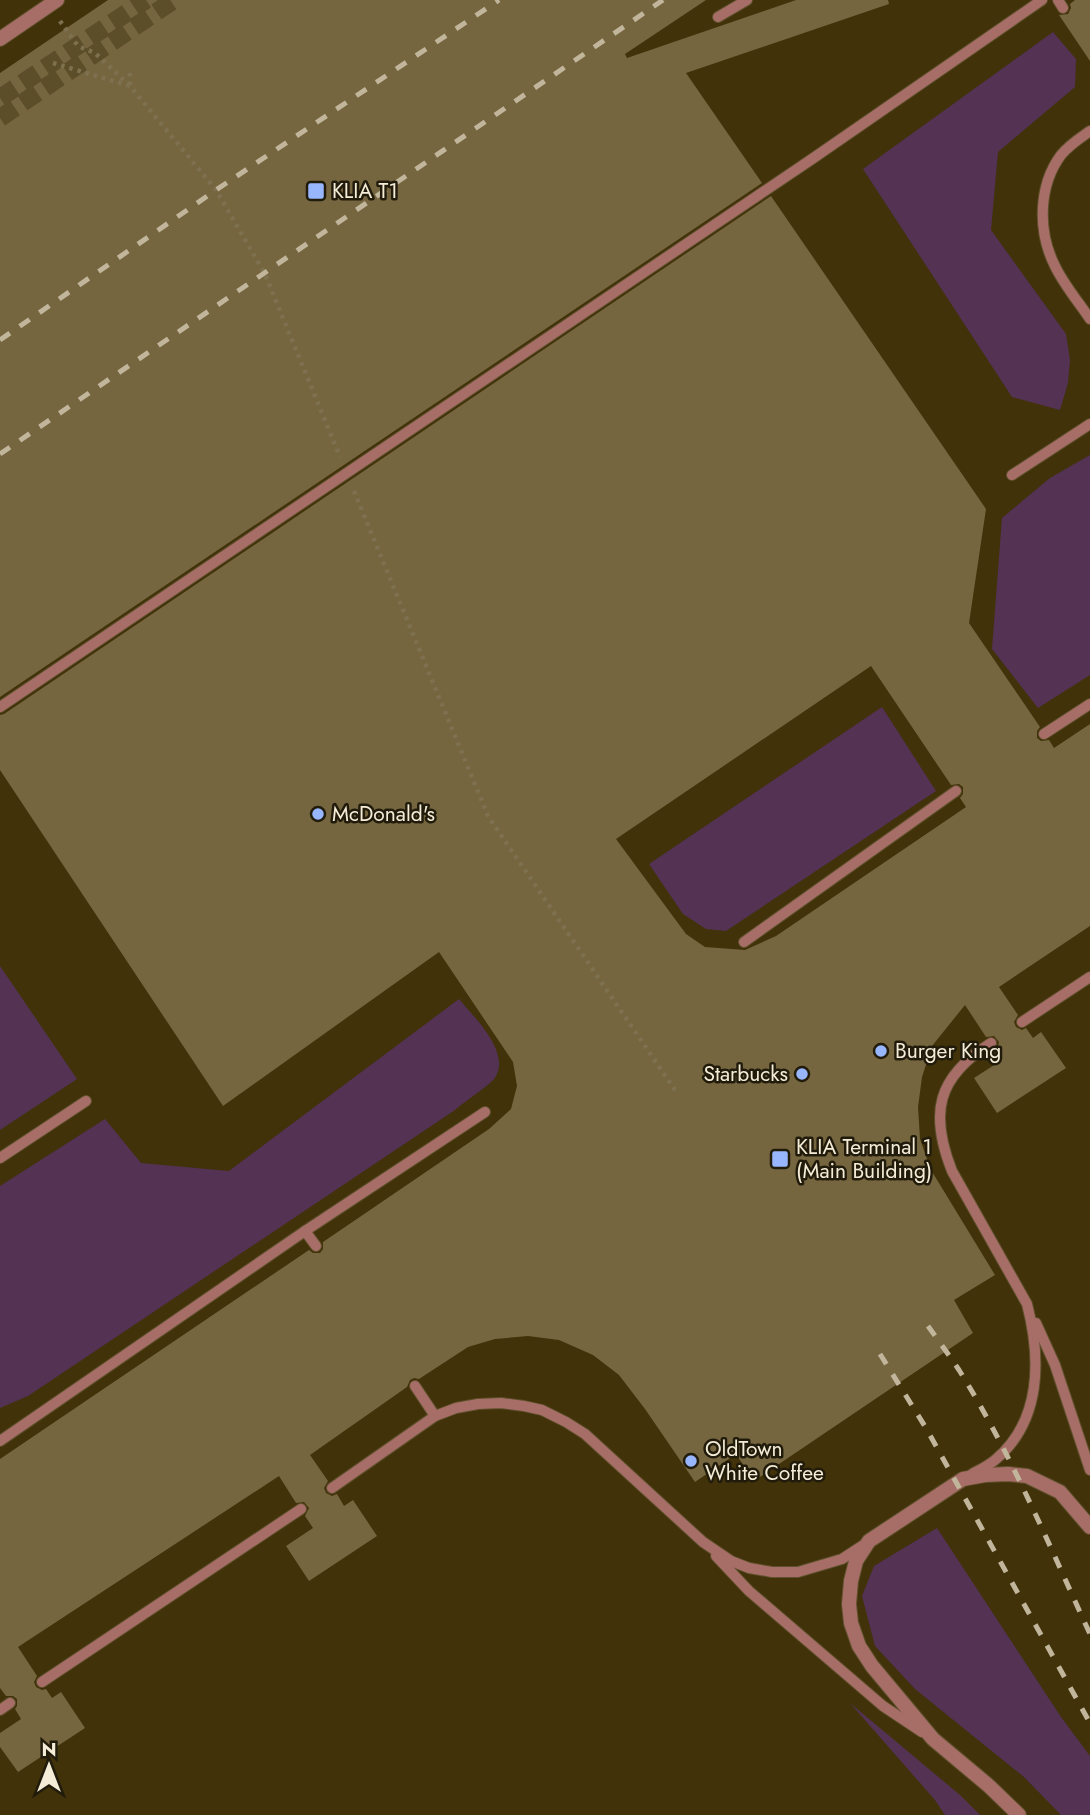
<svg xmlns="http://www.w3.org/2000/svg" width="1090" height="1815" font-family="Jost,sans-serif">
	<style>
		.green { fill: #533254 }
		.building { fill: #766640; fill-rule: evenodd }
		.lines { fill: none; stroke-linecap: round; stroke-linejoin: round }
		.primary-tunnel { stroke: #5c4e29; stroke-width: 18; stroke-dasharray: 18 9; stroke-linecap: butt }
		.lane-casing { stroke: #5e502b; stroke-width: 12 }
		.street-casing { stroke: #5e502b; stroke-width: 16 }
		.path { stroke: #7e714f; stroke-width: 4.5; stroke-dasharray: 3.5 5; stroke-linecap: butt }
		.lane { stroke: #a76e68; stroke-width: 10 }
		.street { stroke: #a76e68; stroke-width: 14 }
		.rail { stroke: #c1b69b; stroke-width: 5; stroke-dasharray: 12 12; stroke-linecap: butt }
		.poi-dot { fill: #98b6fd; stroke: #211b0b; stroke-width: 2.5 }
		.labels { text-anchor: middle; stroke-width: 5; stroke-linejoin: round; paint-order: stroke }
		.poi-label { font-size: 21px; fill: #f5ecd7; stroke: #211b0b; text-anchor: start }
	</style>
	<rect width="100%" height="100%" fill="#41320a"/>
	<g class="green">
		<path d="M1053,32l23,27 -1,28 -77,65 -7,78 75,104 4,26 -2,23 -8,27 -48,-13 -149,-228z"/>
		<path d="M1090,455v220l-52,33 -46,-59 10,-131 48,-40z"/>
		<path d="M882,707l54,84 -210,140 -20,-2 -23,-15 -34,-50z"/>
		<path d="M0,966l77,113 -77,51z"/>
		<path d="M459,999c15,18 54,55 35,80 -8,9 -29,22 -39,31l-427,286 -28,12v-222l105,-67 36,44 88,8z"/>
		<path d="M937,1528l124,189 29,39v59h-29l-37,-38 -109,-88 -40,-43 -13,-50 12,-30z"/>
		<path d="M850,1703l110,92 20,20h-35l-10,-15z"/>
	</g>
	<g class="building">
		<path d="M108,0h598l-81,54 2,4 169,-58h92l1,4 -203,69 76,110 -762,514v-624z"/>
		<path d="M1075,0h15v61l-31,-46 9,-1 3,-6 -1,-4z"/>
		<path d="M771,196l215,313 -17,114 71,104 -3,4v7l4,3 8,-1 5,8 36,-24v202l-91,61 19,28 -4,7 2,5 6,3 4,-2 7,10 8,-6 25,36 -69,45 -23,-35 28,-18 -7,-10 3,-4 1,-4 -5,-6 -8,1 -21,-32 -33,41 -10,31 -4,30 2,32 11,31 64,105 -41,25 19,33 -219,148 -18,-27 -41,28 -50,-73 -26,-34 -26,-20 -34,-15 -31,-4 -33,3 -27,8 -49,32 -5,-1 -4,2 -3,7 -97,68 18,26 -4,7 2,5 6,3 5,-2 7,12 9,-6 24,36 -68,45 -23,-35 27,-18 -8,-12 4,-8 -5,-6 -8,1 -17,-27 -261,171 19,29 -3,6 2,5 6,3 4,-1 6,9 9,-6 24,36 -67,44 -18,-25v-14l21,-14 -6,-10 2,-3v-7l-4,-3h-7l-6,-8v-229l309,-209 4,3h7l3,-4v-7l166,-113 22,-20 6,-23 -4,-24 -74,-110 -216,154 -223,-336v-55l4,-1zM871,666l80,119 8,-1 4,3v7l-3,4 6,9 -190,129 -31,14 -40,-3 -19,-13 -70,-95z"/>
	</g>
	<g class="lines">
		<g class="primary-tunnel">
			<path d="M0,98l146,-98"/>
			<path d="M0,118l174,-118"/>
		</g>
		<defs>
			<g id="lane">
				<path d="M1058,0l5,8"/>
				<path d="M718,17l29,-17"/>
				<path d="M1090,131c-10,7 -21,14 -29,24 -23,31 -23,76 -7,109 9,20 24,37 36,55"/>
				<path d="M1012,475l78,-51"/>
				<path d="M0,707l812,-548 230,-159"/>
				<path d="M1044,734l46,-30"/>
				<path d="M744,942l212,-151"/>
				<path d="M1022,1022l68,-45"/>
				<path d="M0,1158l86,-57"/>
				<path d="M305,1231l11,15"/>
				<path d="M1036,1323l19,42 35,105"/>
				<path d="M415,1386l20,30"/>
				<path d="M0,1441l305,-210 180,-119"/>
				<path d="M972,1474c7,-4 16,-8 23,-14 47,-39 46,-102 32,-156l-75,-133c-23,-58 -15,-94 39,-128"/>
				<path d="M332,1488l103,-72 21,-8 22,-4 23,-1 23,3 18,4 24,12 19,12 118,108 28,19 18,7 23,4h26l44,-13 23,-15"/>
				<path d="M716,1556l33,35 134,115 39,26"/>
				<path d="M42,1682l259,-173"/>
				<path d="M0,1710l10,-7"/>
			</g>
			<g id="street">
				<path d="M0,39l57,-39"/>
				<path d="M1019,1815l-30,-29 -56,-47 -61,-73 -13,-20 -8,-23 -2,-19 2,-23 5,-20 13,-20 94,-62 22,-4 23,-1 19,2 33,16 30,35"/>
			</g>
		</defs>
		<use href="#lane" class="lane-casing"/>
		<use href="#street" class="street-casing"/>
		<g class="path">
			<path d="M60,21l18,25 17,7 34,32"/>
			<path d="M53,63l77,23 86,104 49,84 75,183"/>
			<path d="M130,85v-16"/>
			<path d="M354,491l134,325 189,277"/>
		</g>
		<use href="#lane" class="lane"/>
		<use href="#street" class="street"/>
		<g class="rail">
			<path d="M0,340l216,-150 283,-190"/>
			<path d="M0,454l663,-454"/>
			<path d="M928,1326c10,14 21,29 31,44 52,83 90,175 131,264"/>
			<path d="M880,1354l46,74 164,295"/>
		</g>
	</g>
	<g class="poi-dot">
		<rect x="307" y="182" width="18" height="18" rx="3.5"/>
		<circle cx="318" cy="814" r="7"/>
		<circle cx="881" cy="1051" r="7"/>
		<circle cx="802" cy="1074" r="7"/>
		<rect x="771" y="1150" width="18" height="18" rx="3.5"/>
		<circle cx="691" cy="1461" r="7"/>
	</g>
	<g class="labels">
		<g class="poi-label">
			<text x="332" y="198">KLIA T1</text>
			<text x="332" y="821">McDonald's</text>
			<text x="895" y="1058">Burger King</text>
			<text x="788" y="1081" text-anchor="end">Starbucks</text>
			<text x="796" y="1154">KLIA Terminal 1<tspan x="796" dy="24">(Main Building)</tspan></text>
			<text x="705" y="1456">OldTown<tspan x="705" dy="24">White Coffee</tspan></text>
		</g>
	</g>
	<g transform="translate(49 1766)" stroke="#211b0b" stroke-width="5" paint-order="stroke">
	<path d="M0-5L12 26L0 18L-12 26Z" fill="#f5ecd7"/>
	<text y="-10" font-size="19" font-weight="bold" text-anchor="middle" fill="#f5ecd7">N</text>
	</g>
</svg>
